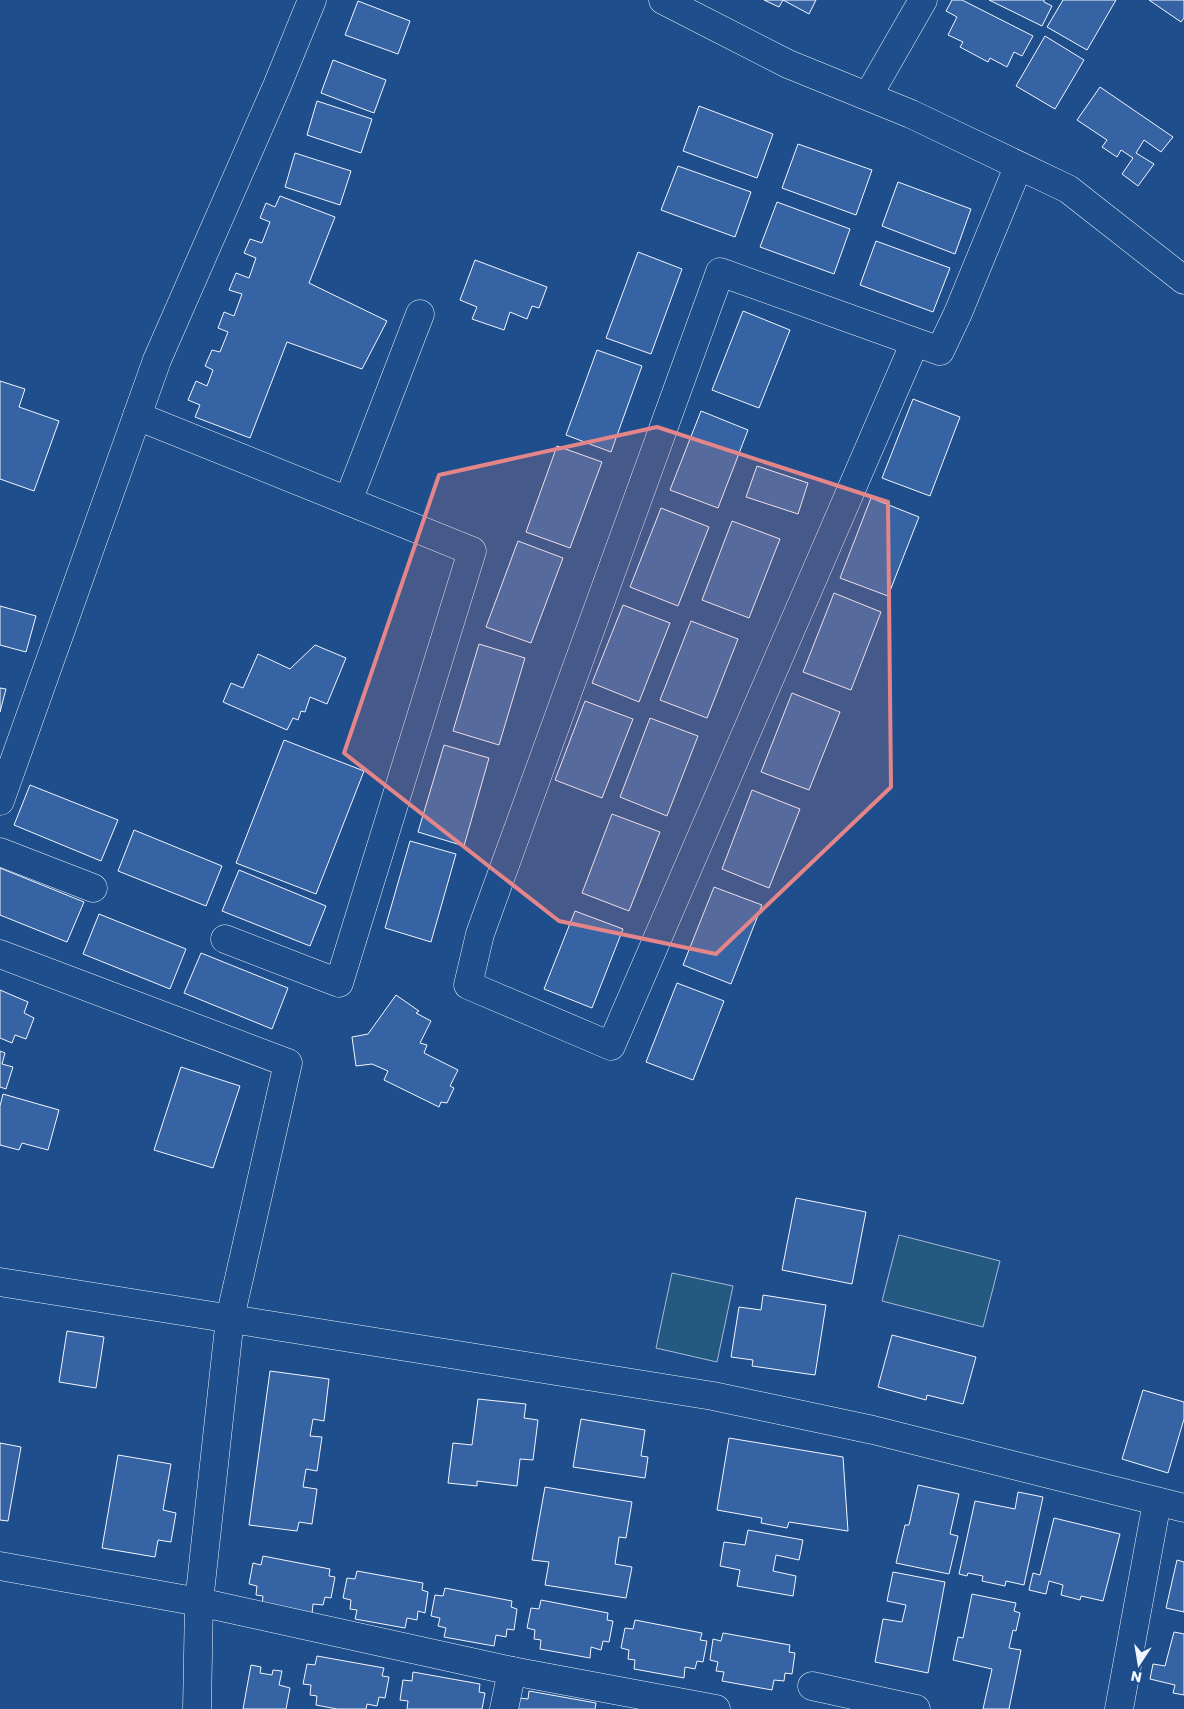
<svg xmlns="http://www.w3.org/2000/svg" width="1184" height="1709" font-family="Poppins,sans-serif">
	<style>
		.green { fill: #245a82; stroke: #a8bbd7 }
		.building { fill: #3563a3; stroke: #f2f6ff }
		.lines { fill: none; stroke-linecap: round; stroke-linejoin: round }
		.minor-casing { stroke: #f2f6ff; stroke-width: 29 }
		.minor { stroke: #1f4e8c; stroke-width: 28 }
		.marked { fill: #e38589; fill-opacity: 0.2; stroke: #e38589; stroke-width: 4; stroke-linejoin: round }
	</style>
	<rect width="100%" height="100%" fill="#1f4e8c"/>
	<g class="green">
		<path d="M899,1235l101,26 -17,66 -101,-26z"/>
		<path d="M672,1273l61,13 -16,76 -61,-14z"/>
	</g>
	<g class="building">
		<path d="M764,0h52l-7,14 -26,-14 -4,7z"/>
		<path d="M952,0h10l71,36 -11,20 -8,-4 -7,15 -17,-9 -2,4 -28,-15 3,-5 -15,-7 9,-18 -11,-6z"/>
		<path d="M989,0h55v2l8,4 -10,20z"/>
		<path d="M1063,0h53l-29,50 -40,-23z"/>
		<path d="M1149,0h35v18l-3,4z"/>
		<path d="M358,1l52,20 -12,33 -53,-19z"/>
		<path d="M1045,36l39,24 -29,49 -39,-23z"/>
		<path d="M333,60l53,20 -12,33 -53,-20z"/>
		<path d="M1100,87l73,50 -12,15 -17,-12 -8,13 18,11 -16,22 -16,-12 11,-16 -12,-8 -4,7 -15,-10 5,-7 -30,-20z"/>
		<path d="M317,101l55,18 -11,34 -54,-18z"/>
		<path d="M699,106l74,28 -16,44 -74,-27z"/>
		<path d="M798,144l74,26 -16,45 -74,-27z"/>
		<path d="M295,153l56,18 -11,34 -55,-18z"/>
		<path d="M678,166l73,26 -16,45 -74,-27z"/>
		<path d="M898,182l73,27 -16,45 -73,-28z"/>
		<path d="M280,196l55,21 -26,66 78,38 -25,48 -75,-27 -37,96 -55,-21 5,-12 -12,-5 8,-19 11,5 6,-16 -8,-4 7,-16 8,2 8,-20 -10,-4 6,-16 10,4 8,-22 -13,-4 7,-17 13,5 7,-20 -12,-5 6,-14 12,4 8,-21 -10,-4 6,-15 9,4z"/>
		<path d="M777,202l73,27 -16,45 -74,-27z"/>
		<path d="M876,241l74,27 -17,44 -73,-27z"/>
		<path d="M638,252l44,17 -31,85 -45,-16z"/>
		<path d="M475,260l72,27 -8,21 -7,-2 -5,13 -17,-7 -6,18 -32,-11 5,-12 -17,-7z"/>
		<path d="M743,311l47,19 -31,78 -47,-18z"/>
		<path d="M597,350l45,16 -31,86 -45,-17z"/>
		<path d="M0,381l25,8 -6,18 40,14 -25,70 -34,-12z"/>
		<path d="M913,399l47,18 -30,79 -48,-18z"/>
		<path d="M701,411l47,19 -30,78 -48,-18z"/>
		<path d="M557,446l45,16 -32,86 -44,-16z"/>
		<path d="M757,466l51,17 -10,31 -52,-17z"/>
		<path d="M871,498l48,19 -31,79 -48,-18z"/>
		<path d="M661,508l48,19 -31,79 -48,-19z"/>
		<path d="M732,521l48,18 -31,79 -47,-18z"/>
		<path d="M518,541l45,17 -32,85 -45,-16z"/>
		<path d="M834,593l47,19 -30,78 -48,-18z"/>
		<path d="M623,605l47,18 -31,79 -47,-19z"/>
		<path d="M0,606l36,10 -10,36 -26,-7z"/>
		<path d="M691,621l47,18 -31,79 -47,-18z"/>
		<path d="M479,644l46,14 -26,87 -46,-14z"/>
		<path d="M315,645l31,13 -19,46 -17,-7 -5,15 -4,-1 -3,9 -5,-2 -6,12 -64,-28 8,-19 12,5 15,-34 32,15z"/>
		<path d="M0,688l6,1 -6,23z"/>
		<path d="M792,693l48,19 -31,78 -48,-18z"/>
		<path d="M585,701l48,18 -31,79 -47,-18z"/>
		<path d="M650,718l48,18 -31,80 -47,-19z"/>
		<path d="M284,740l80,31 -48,123 -80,-31z"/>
		<path d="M444,745l45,13 -25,88 -46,-14z"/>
		<path d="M30,785l88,35 -17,41 -87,-36z"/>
		<path d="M752,790l48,19 -31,79 -47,-19z"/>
		<path d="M612,814l48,18 -31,79 -47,-18z"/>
		<path d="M134,830l88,36 -16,40 -88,-35z"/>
		<path d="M410,841l46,13 -25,88 -46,-14z"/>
		<path d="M0,868l84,34 -17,40 -67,-27z"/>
		<path d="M239,870l87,36 -16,40 -88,-35z"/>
		<path d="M714,887l48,18 -31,79 -48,-19z"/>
		<path d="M575,911l48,18 -31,79 -48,-19z"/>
		<path d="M99,914l87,35 -16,40 -87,-35z"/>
		<path d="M201,953l87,35 -16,41 -88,-36z"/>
		<path d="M677,983l47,18 -31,79 -47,-18z"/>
		<path d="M0,990l28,12 -4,11 10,5 -8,21 -11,-4 -3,8 -12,-5z"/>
		<path d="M396,995l23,16 -3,2 15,8 -11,22 7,2 -3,8 34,17 -8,16 4,2 -7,15 -6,-1 -2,5 -55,-27 4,-9 -16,-7 -16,2 -4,-29 16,-3z"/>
		<path d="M0,1051l5,2 -3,11 11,3 -7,22 -6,-2z"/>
		<path d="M181,1067l59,19 -27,82 -59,-18z"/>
		<path d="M3,1094l56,16 -11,40 -26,-7 -3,7 -19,-5v-39z"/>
		<path d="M796,1198l70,14 -14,72 -70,-14z"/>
		<path d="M763,1295l63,10 -11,70 -63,-9 1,-6 -22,-3 8,-50 22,3z"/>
		<path d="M67,1331l37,6 -8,51 -37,-6z"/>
		<path d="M892,1335l84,22 -13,47 -36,-9 -1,5 -48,-13z"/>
		<path d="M270,1371l59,8 -5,42 -11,-2 -3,17 12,1 -5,34 -11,-2 -3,18 14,2 -5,35 -13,-2 -2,9 -48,-6z"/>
		<path d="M1143,1390l41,12v17l-16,54 -46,-14z"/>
		<path d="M478,1399l48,5 -2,14 14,2 -5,40 -13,-1 -3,27 -40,-5v5l-29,-3 5,-40 19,2z"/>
		<path d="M581,1419l64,11 -4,26 7,1 -3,21 -72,-11z"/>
		<path d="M729,1438l114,19 5,74 -59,-9 -2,6 -26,-5 1,-5 -45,-8z"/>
		<path d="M0,1443l21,4 -13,74 -8,-1z"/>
		<path d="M118,1455l53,9 -8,46 13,3 -5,29 -13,-2 -3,17 -53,-9z"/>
		<path d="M918,1485l41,9 -9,40 8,2 -9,38 -53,-11 9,-38h4z"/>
		<path d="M545,1487l87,15 -6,36 -7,-1 -4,27 17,3 -6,31 -81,-13 4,-23 -17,-2z"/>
		<path d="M1018,1492l25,5 -19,88 -18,-4 -1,5 -23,-5 1,-5 -15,-3 -1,3 -8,-2 16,-73 40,8z"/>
		<path d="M1054,1518l66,16 -17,67 -22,-5 -1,4 -19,-5 2,-10 -14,-4 -3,13 -17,-4 4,-17 7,2z"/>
		<path d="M748,1530l55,10 -4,20 -23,-5 -3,16 23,5 -3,20 -56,-10 3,-16 -20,-4 4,-24 21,3z"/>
		<path d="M263,1556l67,13 -1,7 6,1 -4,21 -6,-1 -2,8 -10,-1 -1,10 -50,-9 1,-9 -7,-1 1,-9 -8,-2 4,-21 8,2z"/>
		<path d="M1177,1560l7,2v50l-18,-4z"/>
		<path d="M357,1571l66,12 -1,7 6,2 -3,21 -7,-2 -1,9 -10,-2 -2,10 -50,-9 2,-9 -7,-1 1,-9 -8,-2 4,-20 8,1z"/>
		<path d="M893,1572l52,10 -17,91 -53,-11 8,-43 19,3 4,-17 -19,-4z"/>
		<path d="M445,1588l67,13 -1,6 6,2 -3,21 -7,-1 -1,8 -10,-2 -2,11 -50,-9 2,-9 -8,-2 2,-8 -9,-2 4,-21 8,1z"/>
		<path d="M972,1594l44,9 -2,8 6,2 -4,18 -3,-1 -4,18 12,2 -12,59h-26l9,-40 -39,-9 5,-23 5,1z"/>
		<path d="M541,1600l67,13 -1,7 6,1 -4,21 -6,-1 -2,9 -10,-3 -1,11 -50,-9 1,-9 -7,-1 1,-9 -8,-2 4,-20 8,1z"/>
		<path d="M635,1620l67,13 -2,7 7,1 -4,21 -6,-1 -2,8 -10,-2 -1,11 -50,-9 1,-9 -7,-1 1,-9 -8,-2 4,-20 8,1z"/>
		<path d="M1174,1632l10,2v61l-11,-2 2,-8 -25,-6 3,-15 12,2z"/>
		<path d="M723,1633l67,12 -1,7 6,1 -3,21 -7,-1 -1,8 -10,-1 -2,10 -50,-9 2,-9 -8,-1 2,-9 -8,-2 3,-21 8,2z"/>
		<path d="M317,1656l67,12 -2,8 7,1 -4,21 -6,-1 -2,9 -10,-2 -1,5h-29l-21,-4 1,-9 -7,-1 1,-10 -8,-1 4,-20 8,1z"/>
		<path d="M251,1665l10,2 -1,6 12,2 1,-5 9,1 -3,14 11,3 -4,21h-43z"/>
		<path d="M413,1672l67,12 -1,8 6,1 -3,16h-75l1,-8 -8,-1 3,-20 9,1z"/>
		<path d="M529,1691l67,12 -1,6h-78l2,-11 9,1z"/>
	</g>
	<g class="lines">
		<defs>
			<g id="minor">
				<path d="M663,0l125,64 123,50 157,75 116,91"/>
				<path d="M868,96l55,-96"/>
				<path d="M915,342l-304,704 -143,-61 12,-51 240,-662 220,79 18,-38 60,-146"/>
				<path d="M137,416l335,135 -133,432 -114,-44"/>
				<path d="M348,501l72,-187"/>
				<path d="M0,801l157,-441 120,-274 35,-86"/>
				<path d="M0,852l93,36"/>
				<path d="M0,954l288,109 -58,255 -31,284 -2,107"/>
				<path d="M0,1282l713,114 160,34 311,78"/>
				<path d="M0,1566l199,36 313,69 -8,38"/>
				<path d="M512,1671l204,38"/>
				<path d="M812,1686l104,23"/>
				<path d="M1119,1709l38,-207"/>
			</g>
		</defs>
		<use href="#minor" class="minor-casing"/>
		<use href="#minor" class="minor"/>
	</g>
	<path class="marked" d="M657,427l231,75 3,285 -175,167 -157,-33 -215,-168 95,-278z"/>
	<g transform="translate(1139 1664) rotate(192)" stroke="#1f4e8c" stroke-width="4" paint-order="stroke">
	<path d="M0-4L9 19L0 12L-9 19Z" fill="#f2f6ff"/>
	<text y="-8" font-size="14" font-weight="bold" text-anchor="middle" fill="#f2f6ff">N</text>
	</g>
</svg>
